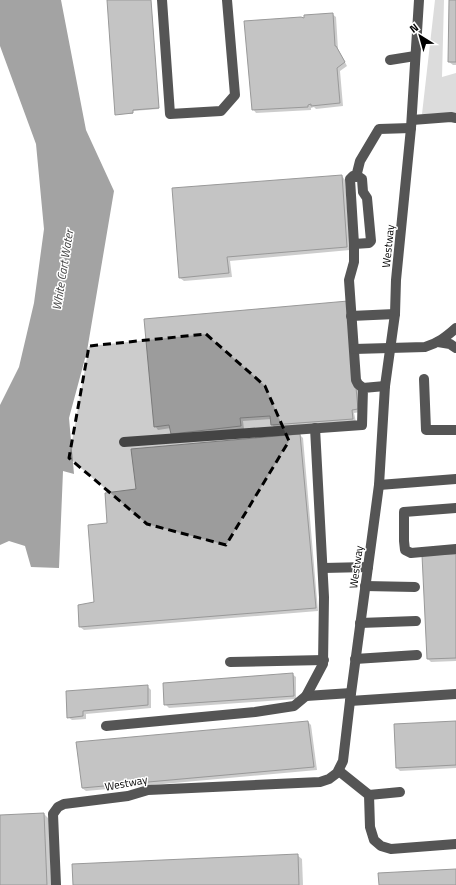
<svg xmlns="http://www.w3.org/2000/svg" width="456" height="885" font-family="'Titillium Web',sans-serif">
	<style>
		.green { fill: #dcdcdc }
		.water { fill: #a3a3a3 }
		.shadow { fill: #0003 }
		.building { fill: #c4c4c4; stroke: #999 }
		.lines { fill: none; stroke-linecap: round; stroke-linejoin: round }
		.minor { stroke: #555; stroke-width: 10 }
		.marked { fill: #000; fill-opacity: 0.2; stroke: #000; stroke-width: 3; stroke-dasharray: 8 5; stroke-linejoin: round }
		.labels { text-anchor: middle; stroke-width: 3; stroke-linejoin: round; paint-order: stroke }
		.street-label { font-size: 11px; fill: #000; stroke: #fff }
		.water-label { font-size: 12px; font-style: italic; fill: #444; stroke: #fff }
	</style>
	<rect width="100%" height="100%" fill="#fff"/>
	<path class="green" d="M435,0h9l-2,77 14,-4v40l-34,1z"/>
	<path class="water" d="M0,0h61l25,130 28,61 -27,160 -18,67 5,56 -11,-3 -4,97 -28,-1 -6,-21 -16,-5 -9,4v-140l19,-38 15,-64 10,-74 -8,-85 -36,-98z"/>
	<g class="shadow">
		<path d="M108,0h43l8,109 -26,2v3h-17z"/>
		<path d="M450,0h6v65h-3l-4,-3z"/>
		<path d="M332,14l4,3 2,32 9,17 -7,5 3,35 -27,3 -2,-2 -3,1v2l-55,3 -3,-4 52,-90z"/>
		<path d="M342,176l3,4 5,70 -120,11 2,16 -48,4 -4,-3 -7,-89z"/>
		<path d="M351,306l10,106 -7,1 2,9 -81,6 -3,-3 -1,-6 -28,2 1,8 -69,8 -4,-9 -13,2 -3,-4z"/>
		<path d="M300,435l3,3 15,173 -234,19 -4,-3 -1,-22 16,-2 42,-113z"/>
		<path d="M456,555v106l-25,1 -3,-3z"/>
		<path d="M292,674l4,3v22l-127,9 -4,-4z"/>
		<path d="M147,686l4,4v18l-65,6v5l-14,1 -4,-3 -1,-25z"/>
		<path d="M308,722l3,3 6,45 -231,21 -4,-3z"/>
		<path d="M456,722v46l-56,3 -3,-3 -2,-43z"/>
		<path d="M44,814l5,5 2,66h-51v-69z"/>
		<path d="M297,855l5,4 1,26h-229z"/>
	</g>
	<g class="building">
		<path d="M107,0h44l8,108 -26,2v3l-18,2z"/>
		<path d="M449,0h7v62h-8z"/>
		<path d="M333,13l2,33h1l9,16 -8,6 3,35 -29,3v-2l-3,1v2l-56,3 -8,-89 57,-4 3,1v-3z"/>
		<path d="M342,175l5,72 -120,10 2,16 -50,5 -7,-90z"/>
		<path d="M348,301l10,108 -6,1 1,9 -82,6 -1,-9 -30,2 1,8 -70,8 -2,-9 -15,2 -10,-108z"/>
		<path d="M300,434l16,174 -237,19 -1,-22 16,-3 -6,-77 19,-2 -2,-30 31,-4 -5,-40z"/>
		<path d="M456,554v104l-29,1 -5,-104z"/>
		<path d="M293,673l1,23 -130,9 -1,-22z"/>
		<path d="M148,685v20l-65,6v5l-16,2 -1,-27z"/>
		<path d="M308,721l6,46 -232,21 -6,-46z"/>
		<path d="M456,721v44l-60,3 -2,-44z"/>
		<path d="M44,813l3,72h-47v-70z"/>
		<path d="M298,854l1,31h-226l-1,-21z"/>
		<path d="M456,869v16h-77l-1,-12z"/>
	</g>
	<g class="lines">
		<g class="minor">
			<path d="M162,0l8,114 51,-3 14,-16 -8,-95"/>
			<path d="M390,60l25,-4"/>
			<path d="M412,120l39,-3 5,1"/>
			<path d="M356,177l4,-16 19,-32 32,-1"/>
			<path d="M354,244l15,-1 2,-2 -4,-43 -4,-6 -1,-13 -3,-2 -6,-1 -3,3 4,65v18l-5,18 7,100 2,4 5,4"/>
			<path d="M351,316l44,-2"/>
			<path d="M438,342l12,2 6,4"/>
			<path d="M354,349l71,-2c13,-4 21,-10 31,-19"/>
			<path d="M424,379l2,51h30"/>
			<path d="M124,442l238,-17 1,-37 22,-2"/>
			<path d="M379,485l77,-6"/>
			<path d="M456,508l-52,4v29l1,9 6,3 45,-4"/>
			<path d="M323,568l45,-1"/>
			<path d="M365,586l50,1"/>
			<path d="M360,623l56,-2"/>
			<path d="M355,659l62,-4"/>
			<path d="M230,662l94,-2"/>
			<path d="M306,696l45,-3"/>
			<path d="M350,701l106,-7"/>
			<path d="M106,726l149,-14 39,-6 12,-10 17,-32 1,-67 -9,-169"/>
			<path d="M339,771l30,24 1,32 4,13 7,6 10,3 65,-5"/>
			<path d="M369,795l31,-3"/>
			<path d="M56,885l-3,-71 5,-7 6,-3 64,-8 20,-6 172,-8 9,-3 8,-6 6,-12 7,-60 29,-216 6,-99 10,-72 1,-34 15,-152 8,-128"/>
		</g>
	</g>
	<path class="marked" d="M206,334l59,52 24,55 -63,104 -79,-21 -78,-66 20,-112z"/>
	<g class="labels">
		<g class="street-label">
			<text transform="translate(388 246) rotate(-84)" y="4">Westway</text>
			<text transform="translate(356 567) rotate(-82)" y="4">Westway</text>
			<text transform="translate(126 783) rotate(-10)" y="4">Westway</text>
		</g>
		<g class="water-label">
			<text transform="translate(63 270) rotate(-81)" y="4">White Cart Water</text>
		</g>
	</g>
	<g transform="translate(420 36) rotate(323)" stroke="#ffffff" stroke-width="3" paint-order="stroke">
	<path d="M0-3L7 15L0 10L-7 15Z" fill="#000000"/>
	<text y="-6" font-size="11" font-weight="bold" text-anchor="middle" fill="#000000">N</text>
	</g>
</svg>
